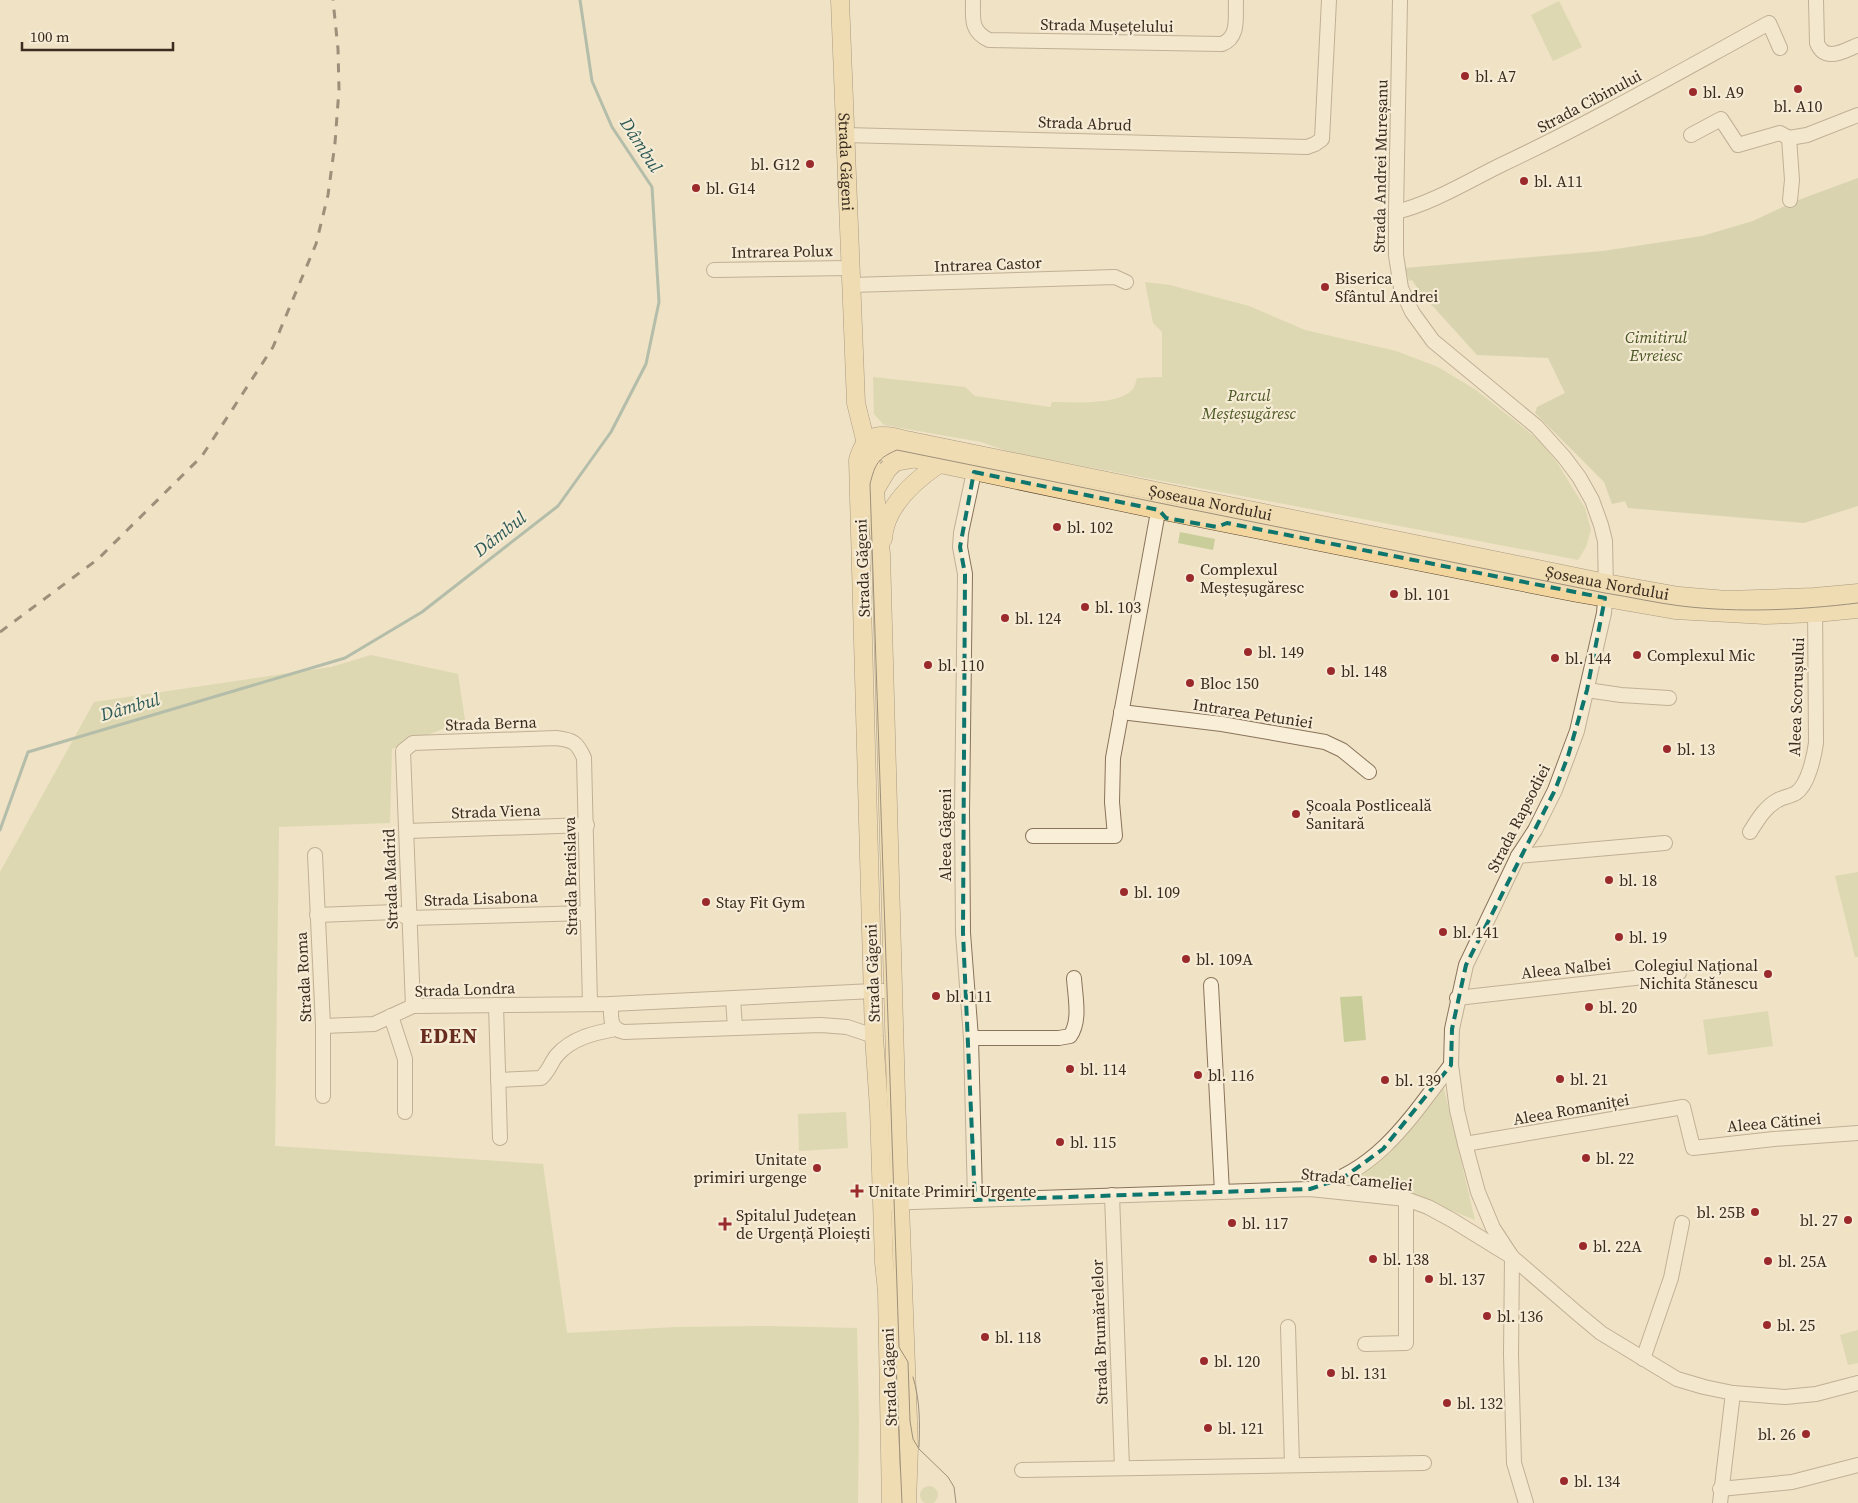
<svg xmlns="http://www.w3.org/2000/svg" width="1858" height="1503" font-family="'Source Serif 4',serif">
	<style>
		.green { fill: #c8cd99 }
		.cemetery { fill: #bec298 }
		.lines { fill: none; stroke-linecap: round; stroke-linejoin: round }
		.stream { stroke: #6d9188; stroke-width: 3 }
		.minor-casing { stroke: #8a735b; stroke-width: 16 }
		.major-casing { stroke: #58422f; stroke-width: 19 }
		.minor { stroke: #f9efd9; stroke-width: 14 }
		.major { stroke: #f2d69d; stroke-width: 18 }
		.tram { stroke: #3a2c1f; stroke-width: 1 }
		.rail { stroke: #3a2c1f; stroke-width: 3; stroke-dasharray: 9 9; stroke-linecap: butt }
		.marked { fill: none; stroke: #0f766e; stroke-width: 4; stroke-dasharray: 10 6; stroke-linejoin: round }
		.poi-dot { fill: #9a2a2c; stroke: #f6ecd5; stroke-width: 2 }
		.labels { text-anchor: middle; stroke-width: 4.5; stroke-linejoin: round; paint-order: stroke }
		.street-label { font-size: 16px; fill: #3a2c1f; stroke: #f6ecd5 }
		.poi-label { font-size: 16px; fill: #3a2c1f; stroke: #f6ecd5; text-anchor: start }
		.park-label { font-size: 16px; font-style: italic; fill: #4b5725; stroke: #f6ecd5 }
		.water-label { font-size: 18px; font-style: italic; fill: #2e5a57; stroke: #f6ecd5 }
		.district-label { font-size: 21px; font-weight: bold; letter-spacing: 1px; fill: #682c1e; stroke: #f6ecd5 }
	</style>
	<rect width="100%" height="100%" fill="#efe2c5"/>
	<g class="green">
		<path d="M1559,1l23,46 -29,14 -22,-46z"/>
		<path d="M1145,282l25,3 79,21 56,24 91,21 42,16 38,23 64,51 16,20 29,47 6,22 -5,17 -8,13 -20,-4 -548,-104 -29,-10 -97,-17 -10,-11 -1,-37 92,10 10,9 75,11 2,-5c21,0 66,4 81,-13 2,-3 3,-8 4,-11l25,-1v-45l-9,-9z"/>
		<path d="M1180,532l35,7 -2,11 -35,-7z"/>
		<path d="M371,655l87,19 7,46 -73,29 -2,74 -111,4 -4,319 268,18 24,169 109,-6 90,-1 91,2 2,92 -1,83h-858v-631l94,-170 237,-35z"/>
		<path d="M1858,872v85h-3l-20,-81z"/>
		<path d="M1362,996l4,44 -22,2 -4,-45z"/>
		<path d="M1768,1011l5,35 -65,9 -5,-35z"/>
		<path d="M1443,1085l32,135 -66,-27 -58,-10 43,-35z"/>
		<path d="M846,1112l2,36 -49,3 -1,-37z"/>
		<path d="M1858,1330v33l-10,2 -8,-30z"/>
		<circle cx="929" cy="1495" r="9"/>
	</g>
	<path class="cemetery" d="M1858,178v328l-54,17 -176,-15 -3,-7 -13,3 -8,-22 -69,-69 2,-6 28,-14 -17,-35 -71,-3 -57,-63 -8,-12 -3,1 -4,-13 198,-17 99,-15 51,-15 40,-19z"/>
	<g class="lines">
		<path class="stream" d="M0,830l28,-78 317,-94 77,-46 136,-106 53,-74 35,-68 13,-62 -7,-115 -40,-60 -20,-46 -12,-81"/>
		<defs>
			<g id="minor">
				<path d="M973,0c0,18 -3,31 16,40l233,4c18,-7 13,-28 14,-44"/>
				<path d="M1400,0l-4,212v43l5,33 11,24 21,29 104,86 27,30 15,20 13,23 9,25 4,16 1,48 -2,24 -27,118 -22,59 -20,40 -17,26 -52,109 -14,64 -1,36 6,45 8,34 13,48 15,36 19,29"/>
				<path d="M1816,0l1,43c8,20 27,8 41,2"/>
				<path d="M845,135l462,12 8,-3 7,-5 7,-139"/>
				<path d="M1691,135l30,-16 17,26 42,-12 9,5"/>
				<path d="M1789,138l18,-3 51,-20"/>
				<path d="M1789,138l3,42 -2,20"/>
				<path d="M1396,212c37,-9 72,-31 107,-48 91,-43 178,-93 266,-141l11,25"/>
				<path d="M714,270l136,-2"/>
				<path d="M851,285l264,-8 11,5"/>
				<path d="M974,472l-13,61 -1,14 5,27 -3,239 1,120 8,105 4,162"/>
				<path d="M1587,690l34,5 48,3"/>
				<path d="M1121,712l101,12 103,18 17,8 27,22"/>
				<path d="M407,831l180,-6"/>
				<path d="M1750,832c8,-13 15,-25 28,-32 6,-3 13,-4 18,-7 12,-8 18,-36 20,-50l-1,-140"/>
				<path d="M1033,836h82l-3,-34 1,-44 47,-257"/>
				<path d="M315,855l8,171v70"/>
				<path d="M1518,856l147,-13"/>
				<path d="M317,915l78,-3 14,6 179,-5"/>
				<path d="M1211,985l11,207"/>
				<path d="M1457,998l222,-25"/>
				<path d="M733,999l2,28"/>
				<path d="M611,1004c0,13 -2,25 13,28l197,-7 26,2 27,9"/>
				<path d="M496,1005l4,133"/>
				<path d="M413,1006l-10,-255 10,-8 143,-5c17,2 21,4 28,20l6,246"/>
				<path d="M391,1016l14,43v53"/>
				<path d="M323,1026l51,-2 39,-18 198,-2 262,-13h21"/>
				<path d="M971,1038h88l11,-2c11,-15 5,-40 4,-58"/>
				<path d="M498,1080l43,-2c8,-7 10,-16 16,-23 15,-17 37,-22 58,-26"/>
				<path d="M1465,1144l218,-37 10,41 81,-9 84,-6"/>
				<path d="M1318,1186c63,-18 95,-72 133,-121"/>
				<path d="M1112,1195l10,273"/>
				<path d="M883,1203l427,-14 96,10 22,8 24,13 60,37 65,56 24,20 76,46 27,8 29,6 52,4 31,-3 42,-11"/>
				<path d="M1512,1257l-1,98 3,108 12,40"/>
				<path d="M1288,1327l4,137"/>
				<path d="M1365,1344l41,-1v-144"/>
				<path d="M1643,1359l28,-81 11,-55"/>
				<path d="M1022,1470l402,-7"/>
				<path d="M1720,1489l72,-7 66,-17"/>
				<path d="M1720,1503l13,-110"/>
			</g>
			<g id="major">
				<path id="s1" d="M840,0l16,403 17,69 8,82 15,542 13,351 -2,56"/>
				<path d="M865,444l12,6 11,3 271,57 418,83 98,17 90,5 51,-2 42,-4"/>
				<path d="M875,490l12,-20 8,-8 17,-3"/>
				<path d="M883,539c2,-33 31,-58 56,-75"/>
				<path id="s2" d="M891,1503l-4,-212 -3,-28 -5,-154 -5,-73 -16,-576c9,-35 30,-23 58,-18l690,141 73,13 48,4 87,-3 44,-4"/>
			</g>
		</defs>
		<use href="#minor" class="minor-casing"/>
		<use href="#major" class="major-casing"/>
		<use href="#minor" class="minor"/>
		<use href="#major" class="major"/>
		<g class="tram">
			<path d="M895,1342l7,161"/>
			<path d="M913,1377c7,23 7,46 6,70"/>
			<path d="M956,1503l-2,-16 -6,-10 -29,-28 -6,-10 -3,-18 -2,-59 -9,-15 -29,-863c5,-20 8,-26 27,-34l708,143c26,4 51,10 76,13 59,7 119,4 177,-3"/>
		</g>
		<path class="rail" d="M0,632l98,-73 104,-103 71,-109 43,-103 12,-49 7,-52 4,-54 -1,-40 -5,-49"/>
	</g>
	<path d="M0 0H1858V1503H0ZM974,472l185,38 7,8 51,9 10,-4 378,75 -18,92 -19,66 -13,34 -89,175 -14,64 -1,36 -68,84 -40,29 -33,11 -335,11 -12,-267 2,-359 -5,-27z" fill="#efe2c5" fill-opacity=".55" fill-rule="evenodd"/>
	<path class="marked" d="M974,472l185,38 7,8 51,9 10,-4 378,75 -18,92 -19,66 -13,34 -89,175 -14,64 -1,36 -68,84 -40,29 -33,11 -335,11 -12,-267 2,-359 -5,-27z"/>
	<g class="poi-dot">
		<circle cx="1465" cy="76" r="5"/>
		<circle cx="1798" cy="89" r="5"/>
		<circle cx="1693" cy="92" r="5"/>
		<circle cx="810" cy="164" r="5"/>
		<circle cx="1524" cy="181" r="5"/>
		<circle cx="696" cy="188" r="5"/>
		<circle cx="1325" cy="287" r="5"/>
		<circle cx="1057" cy="527" r="5"/>
		<circle cx="1190" cy="578" r="5"/>
		<circle cx="1394" cy="594" r="5"/>
		<circle cx="1085" cy="607" r="5"/>
		<circle cx="1005" cy="618" r="5"/>
		<circle cx="1248" cy="652" r="5"/>
		<circle cx="1637" cy="655" r="5"/>
		<circle cx="1555" cy="658" r="5"/>
		<circle cx="928" cy="665" r="5"/>
		<circle cx="1331" cy="671" r="5"/>
		<circle cx="1190" cy="683" r="5"/>
		<circle cx="1667" cy="749" r="5"/>
		<circle cx="1296" cy="814" r="5"/>
		<circle cx="1609" cy="880" r="5"/>
		<circle cx="1124" cy="892" r="5"/>
		<circle cx="706" cy="902" r="5"/>
		<circle cx="1443" cy="932" r="5"/>
		<circle cx="1619" cy="937" r="5"/>
		<circle cx="1186" cy="959" r="5"/>
		<circle cx="1768" cy="974" r="5"/>
		<circle cx="936" cy="996" r="5"/>
		<circle cx="1589" cy="1007" r="5"/>
		<circle cx="1070" cy="1069" r="5"/>
		<circle cx="1198" cy="1075" r="5"/>
		<circle cx="1560" cy="1079" r="5"/>
		<circle cx="1385" cy="1080" r="5"/>
		<circle cx="1060" cy="1142" r="5"/>
		<circle cx="1586" cy="1158" r="5"/>
		<circle cx="817" cy="1168" r="5"/>
		<path d="M854.5 1183.5h5v5h5v5h-5v5h-5v-5h-5v-5h5z"/>
		<circle cx="1755" cy="1212" r="5"/>
		<circle cx="1848" cy="1220" r="5"/>
		<circle cx="1232" cy="1223" r="5"/>
		<path d="M722.5 1216.5h5v5h5v5h-5v5h-5v-5h-5v-5h5z"/>
		<circle cx="1583" cy="1246" r="5"/>
		<circle cx="1373" cy="1259" r="5"/>
		<circle cx="1768" cy="1261" r="5"/>
		<circle cx="1429" cy="1279" r="5"/>
		<circle cx="1487" cy="1316" r="5"/>
		<circle cx="1767" cy="1325" r="5"/>
		<circle cx="985" cy="1337" r="5"/>
		<circle cx="1204" cy="1361" r="5"/>
		<circle cx="1331" cy="1373" r="5"/>
		<circle cx="1447" cy="1403" r="5"/>
		<circle cx="1208" cy="1428" r="5"/>
		<circle cx="1806" cy="1434" r="5"/>
		<circle cx="1564" cy="1481" r="5"/>
	</g>
	<g class="labels">
		<g class="street-label">
			<text transform="translate(1107 25) rotate(1)" y="6">Strada Mușețelului</text>
			<text transform="translate(1589 101) rotate(-28)" y="6">Strada Cibinului</text>
			<text transform="translate(1085 123) rotate(2)" y="6">Strada Abrud</text>
			<text dy="6" stroke="none"><textPath href="#s1" startOffset="162">Strada Găgeni</textPath></text>
			<text transform="translate(1380 166) rotate(-89)" y="6">Strada Andrei Mureșanu</text>
			<text transform="translate(782 251) rotate(-1)" y="6">Intrarea Polux</text>
			<text transform="translate(988 264) rotate(-2)" y="6">Intrarea Castor</text>
			<text dy="6" stroke="none"><textPath href="#s2" startOffset="1416">Șoseaua Nordului</textPath></text>
			<text transform="translate(862 568) rotate(-92)" y="6">Strada Găgeni</text>
			<text dy="6" stroke="none"><textPath href="#s2" startOffset="1821">Șoseaua Nordului</textPath></text>
			<text transform="translate(1796 697) rotate(-88)" y="6">Aleea Scorușului</text>
			<text transform="translate(1253 713) rotate(9)" y="6">Intrarea Petuniei</text>
			<text transform="translate(491 723) rotate(-2)" y="6">Strada Berna</text>
			<text transform="translate(496 811) rotate(-2)" y="6">Strada Viena</text>
			<text transform="translate(1518 818) rotate(-63)" y="6">Strada Rapsodiei</text>
			<text transform="translate(945 835) rotate(-90)" y="6">Aleea Găgeni</text>
			<text transform="translate(570 876) rotate(-91)" y="6">Strada Bratislava</text>
			<text transform="translate(390 879) rotate(-92)" y="6">Strada Madrid</text>
			<text transform="translate(481 898) rotate(-2)" y="6">Strada Lisabona</text>
			<text transform="translate(1566 968) rotate(-6)" y="6">Aleea Nalbei</text>
			<text transform="translate(872 973) rotate(-92)" y="6">Strada Găgeni</text>
			<text transform="translate(303 977) rotate(-93)" y="6">Strada Roma</text>
			<text transform="translate(465 989) rotate(-2)" y="6">Strada Londra</text>
			<text transform="translate(1571 1109) rotate(-10)" y="6">Aleea Romaniței</text>
			<text transform="translate(1774 1122) rotate(-5)" y="6">Aleea Cătinei</text>
			<text transform="translate(1357 1179) rotate(6)" y="6">Strada Cameliei</text>
			<text transform="translate(1099 1332) rotate(-92)" y="6">Strada Brumărelelor</text>
			<text transform="translate(889 1377) rotate(-92)" y="6">Strada Găgeni</text>
		</g>
		<g class="poi-label">
			<text x="1475" y="82">bl. A7</text>
			<text x="1703" y="98">bl. A9</text>
			<text x="1798" y="112" text-anchor="middle">bl. A10</text>
			<text x="800" y="170" text-anchor="end">bl. G12</text>
			<text x="1534" y="187">bl. A11</text>
			<text x="706" y="194">bl. G14</text>
			<text x="1335" y="284">Biserica<tspan x="1335" dy="18">Sfântul Andrei</tspan></text>
			<text x="1067" y="533">bl. 102</text>
			<text x="1200" y="575">Complexul<tspan x="1200" dy="18">Meșteșugăresc</tspan></text>
			<text x="1404" y="600">bl. 101</text>
			<text x="1095" y="613">bl. 103</text>
			<text x="1015" y="624">bl. 124</text>
			<text x="1258" y="658">bl. 149</text>
			<text x="1647" y="661">Complexul Mic</text>
			<text x="1565" y="664">bl. 144</text>
			<text x="938" y="671">bl. 110</text>
			<text x="1341" y="677">bl. 148</text>
			<text x="1200" y="689">Bloc 150</text>
			<text x="1677" y="755">bl. 13</text>
			<text x="1306" y="811">Școala Postliceală<tspan x="1306" dy="18">Sanitară</tspan></text>
			<text x="1619" y="886">bl. 18</text>
			<text x="1134" y="898">bl. 109</text>
			<text x="716" y="908">Stay Fit Gym</text>
			<text x="1453" y="938">bl. 141</text>
			<text x="1629" y="943">bl. 19</text>
			<text x="1196" y="965">bl. 109A</text>
			<text x="1758" y="971" text-anchor="end">Colegiul Național<tspan x="1758" dy="18">Nichita Stănescu</tspan></text>
			<text x="946" y="1002">bl. 111</text>
			<text x="1599" y="1013">bl. 20</text>
			<text x="1080" y="1075">bl. 114</text>
			<text x="1208" y="1081">bl. 116</text>
			<text x="1570" y="1085">bl. 21</text>
			<text x="1395" y="1086">bl. 139</text>
			<text x="1070" y="1148">bl. 115</text>
			<text x="1596" y="1164">bl. 22</text>
			<text x="807" y="1165" text-anchor="end">Unitate<tspan x="807" dy="18">primiri urgenge</tspan></text>
			<text x="868" y="1197">Unitate Primiri Urgente</text>
			<text x="1745" y="1218" text-anchor="end">bl. 25B</text>
			<text x="736" y="1221">Spitalul Județean<tspan x="736" dy="18">de Urgență Ploiești</tspan></text>
			<text x="1838" y="1226" text-anchor="end">bl. 27</text>
			<text x="1242" y="1229">bl. 117</text>
			<text x="1593" y="1252">bl. 22A</text>
			<text x="1383" y="1265">bl. 138</text>
			<text x="1778" y="1267">bl. 25A</text>
			<text x="1439" y="1285">bl. 137</text>
			<text x="1497" y="1322">bl. 136</text>
			<text x="1777" y="1331">bl. 25</text>
			<text x="995" y="1343">bl. 118</text>
			<text x="1214" y="1367">bl. 120</text>
			<text x="1341" y="1379">bl. 131</text>
			<text x="1457" y="1409">bl. 132</text>
			<text x="1218" y="1434">bl. 121</text>
			<text x="1796" y="1440" text-anchor="end">bl. 26</text>
			<text x="1574" y="1487">bl. 134</text>
		</g>
		<g class="park-label">
			<text x="1656" y="343">Cimitirul<tspan x="1656" dy="18">Evreiesc</tspan></text>
			<text x="1249" y="401">Parcul<tspan x="1249" dy="18">Meșteșugăresc</tspan></text>
		</g>
		<g class="water-label">
			<text transform="translate(641 145) rotate(57)" y="6">Dâmbul</text>
			<text transform="translate(500 534) rotate(-38)" y="6">Dâmbul</text>
			<text transform="translate(130 707) rotate(-16)" y="6">Dâmbul</text>
		</g>
		<g class="district-label">
			<text x="449" y="1043">EDEN</text>
		</g>
	</g>
	<path d="M22 42v8h151v-8" fill="none" stroke="#3a2c1f" stroke-width="2.5"/>
	<text x="30" y="42" font-size="15" fill="#3a2c1f" stroke="#f6ecd5" stroke-width="4" paint-order="stroke">100 m</text>
</svg>
